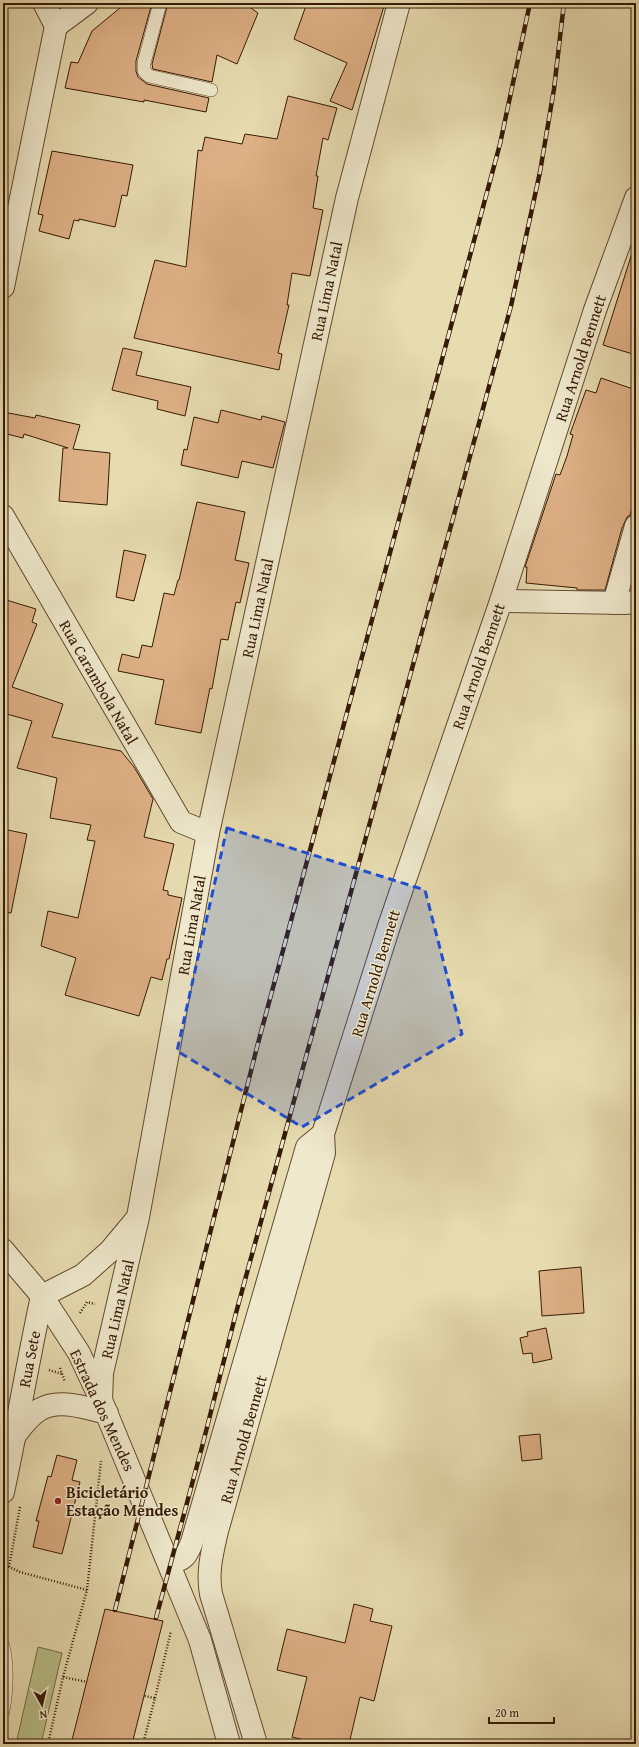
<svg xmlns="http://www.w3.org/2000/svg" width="639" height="1747" font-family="'Gentium Book Plus',serif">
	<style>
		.green { fill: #b9bf89; stroke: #786c46 }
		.building { fill: #deb086; stroke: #361a04 }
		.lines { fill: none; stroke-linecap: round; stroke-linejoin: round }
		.service-casing { stroke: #624a2f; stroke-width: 14 }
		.minor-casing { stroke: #624a2f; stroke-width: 24 }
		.tertiary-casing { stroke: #624a2f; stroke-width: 24 }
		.path { stroke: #361a04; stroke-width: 2.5; stroke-dasharray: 1 2; stroke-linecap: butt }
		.service { stroke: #efe8cc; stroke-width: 13 }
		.minor { stroke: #efe8cc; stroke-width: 22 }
		.tertiary { stroke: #efe8cc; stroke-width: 22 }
		.rail-casing { stroke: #361a04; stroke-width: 4.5 }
		.rail { stroke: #efe8cc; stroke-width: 3; stroke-dasharray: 9; stroke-linecap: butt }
		.marked { fill: #1d4ed8; fill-opacity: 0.2; stroke: #1d4ed8; stroke-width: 3; stroke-dasharray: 8 5; stroke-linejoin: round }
		.poi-dot { fill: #8f2418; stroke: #efe8cc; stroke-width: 1.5 }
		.labels { text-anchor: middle; stroke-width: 3; stroke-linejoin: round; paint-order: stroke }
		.street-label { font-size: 16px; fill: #361a04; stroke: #efe8cc }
		.poi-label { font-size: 16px; font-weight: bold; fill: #361a04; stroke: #efe8cc; text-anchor: start }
	</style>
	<rect width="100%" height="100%" fill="#e7dbb0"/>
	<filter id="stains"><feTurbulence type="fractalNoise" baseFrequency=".005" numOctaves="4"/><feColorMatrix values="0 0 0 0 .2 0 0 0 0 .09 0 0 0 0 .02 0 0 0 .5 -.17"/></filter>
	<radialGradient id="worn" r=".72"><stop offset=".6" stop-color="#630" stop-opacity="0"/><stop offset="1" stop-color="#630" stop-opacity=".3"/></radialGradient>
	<path class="green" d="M38,1647l24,6 -21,91h-25z"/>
	<g class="building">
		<path d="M126,3h26l-16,58v10l2,6 9,7 62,14 -3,14 -62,-12v2l-79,-14 6,-26 7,1 14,-32z"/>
		<path d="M168,3h76l14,10 -21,51 -20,-9 -5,27 -59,-13 -1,-5z"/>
		<path d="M307,3h78l-33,107 -22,-9 17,-38 -53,-24z"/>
		<path d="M288,96l49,12 -9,32 -5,-2 -7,38h2l-5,32 10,2 -13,66 -18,-3 -5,32h2l-11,48 4,1 -3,16 -145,-32 21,-78 31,7 12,-117 4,1 3,-14 37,7 3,-10 32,5z"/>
		<path d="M52,151l81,14 -6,31 -5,-1 -7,32 -36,-8v2l-5,-1 -5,19 -30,-8 4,-16 -5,-1z"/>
		<path d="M632,253l4,1v101l-33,-10z"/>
		<path d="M123,348l19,4 -6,23 55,12 -6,29 -28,-7 1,-8 -46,-11z"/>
		<path d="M601,378l35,12v103l-6,22 -3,2 -5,11 -17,62h-28v-2l-51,-5 1,-16h-2l31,-93 4,1 7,-19 6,-21 -3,-1 16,-44 10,3z"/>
		<path d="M221,410l40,10 1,-4 23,6 -12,46 -31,-7 -4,17 -57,-13 3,-16 3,1 7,-33 24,6z"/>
		<path d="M3,412l32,6 1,-3 44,10 -7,24 37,4 -3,52 -48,-4 4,-53h5l-44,-14 -1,4 -20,-5z"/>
		<path d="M197,502l48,10 -10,48 14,3 -9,40 -4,-1 -8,38 -7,-1 -9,50 -2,-1 -9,45 -46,-9 9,-44 -46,-9 4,-17 17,4 3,-13 10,2 12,-54 10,2 4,-15h1z"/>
		<path d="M124,550l22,5 -12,46 -18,-4z"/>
		<path d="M3,599l33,10 -4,13 5,2 -25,63 51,17 -11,33 69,14 13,16 19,32 -9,38 30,7 -11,46 5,1v4l14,3 -13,61h-2l-5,21 -11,-3 -12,39 -74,-21 11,-37 -35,-12 7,-35 30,7 17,-77 -8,-1 4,-15 -41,-7 7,-40 -40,-10 15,-47 -29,-8z"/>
		<path d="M3,829l24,5 -16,79 -8,-1z"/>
		<path d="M581,1267l3,46 -42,3 -3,-45z"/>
		<path d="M546,1328l6,31 -19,4 -1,-10 -9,1 -3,-16 8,-2 -1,-4z"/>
		<path d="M540,1434l2,25 -20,2 -3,-25z"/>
		<path d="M57,1455l20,5 -5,20 8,2 -18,72 -29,-7 6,-26h-3l12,-45 3,1z"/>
		<path d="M354,1604l19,5 -3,12 22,5 -18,75 -14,-4 -11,47h-28l-29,-7 15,-60 -30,-7 10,-41 58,14z"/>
		<path d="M105,1609l58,12 -19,75 -12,48h-61z"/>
	</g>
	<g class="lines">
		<defs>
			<g id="service">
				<path d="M160,3l-16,60v8l5,5 62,14"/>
				<path d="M3,1646c5,22 4,42 0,65"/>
			</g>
			<g id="minor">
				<path d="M44,3l12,23"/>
				<path d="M56,26l31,-23"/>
				<path d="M3,287l53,-261"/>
				<path d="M3,516l178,306 27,11"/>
				<path d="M501,601l123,2 12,-1"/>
				<path d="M614,603l22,-77"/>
				<path d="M101,1400l1,-27 36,-156 70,-384 139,-635 52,-195"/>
				<path d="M15,1435c7,-9 14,-19 24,-25 20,-12 47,-2 68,3"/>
				<path d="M3,1492c14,-65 25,-131 39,-196l41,-21 27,-24 25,-30"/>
			</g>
			<g id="tertiary">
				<path d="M3,1250l39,46 37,57 22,47 99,240 29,104"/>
				<path d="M168,1560c15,3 19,-5 24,-18l115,-395 16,-13"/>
				<path d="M256,1744l-45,-150c-4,-22 1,-41 6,-63l107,-378 -1,-19 66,-208 112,-325 94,-291 41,-112"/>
			</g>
		</defs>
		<use href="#service" class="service-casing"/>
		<use href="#minor" class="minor-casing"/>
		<use href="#tertiary" class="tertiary-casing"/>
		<g class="path">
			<path d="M80,1313l7,-11 8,2"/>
			<path d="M60,1368l5,14"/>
			<path d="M49,1370l13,4"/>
			<path d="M3,1564l17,8 67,18 -24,87"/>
			<path d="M9,1567l11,-60"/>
			<path d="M87,1590l14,-129"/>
			<path d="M155,1698l16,-67"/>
			<path d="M48,1744l15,-67 24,5"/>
			<path d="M143,1744l12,-46 -11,-2"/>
		</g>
		<use href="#service" class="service"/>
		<use href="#minor" class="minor"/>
		<use href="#tertiary" class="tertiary"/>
		<defs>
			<g id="rail">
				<path d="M115,1610l142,-563 243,-903 30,-141"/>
				<path d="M156,1618l46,-171 34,-134 275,-1007 29,-134 14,-83 10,-86"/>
			</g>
		</defs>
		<use href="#rail" class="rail-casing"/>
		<use href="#rail" class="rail"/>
	</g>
	<path class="marked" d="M227,828l198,62 37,144 -160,93 -125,-76z"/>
	<circle class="poi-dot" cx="58" cy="1501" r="4"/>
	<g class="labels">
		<g class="street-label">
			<text transform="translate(326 291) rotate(-78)" y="6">Rua Lima Natal</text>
			<text transform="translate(580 358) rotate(-72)" y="6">Rua Arnold Bennett</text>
			<text transform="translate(257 608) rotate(-78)" y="6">Rua Lima Natal</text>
			<text transform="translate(478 666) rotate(-71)" y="6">Rua Arnold Bennett</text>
			<text transform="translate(99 682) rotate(60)" y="6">Rua Carambola Natal</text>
			<text transform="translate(191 925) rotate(-80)" y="6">Rua Lima Natal</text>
			<text transform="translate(375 973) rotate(-73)" y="6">Rua Arnold Bennett</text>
			<text transform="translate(117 1309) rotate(-77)" y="6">Rua Lima Natal</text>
			<text transform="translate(29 1359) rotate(-79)" y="6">Rua Sete</text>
			<text transform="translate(103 1410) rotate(65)" y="6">Estrada dos Mendes</text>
			<text transform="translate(243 1439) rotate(-74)" y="6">Rua Arnold Bennett</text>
		</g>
		<g class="poi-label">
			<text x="66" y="1498">Bicicletário<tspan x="66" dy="18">Estação Mendes</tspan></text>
		</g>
	</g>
	<rect width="639" height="1747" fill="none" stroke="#e7dbb0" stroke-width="16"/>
	<rect x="4" y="4" width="631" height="1739" fill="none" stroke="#361a04" stroke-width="2"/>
	<rect x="8" y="8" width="623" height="1731" fill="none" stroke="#361a04"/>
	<g transform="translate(42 1705) rotate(172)" stroke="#efe8cc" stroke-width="3" paint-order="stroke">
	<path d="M0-3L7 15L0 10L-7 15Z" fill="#361a04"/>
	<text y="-6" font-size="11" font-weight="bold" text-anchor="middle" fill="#361a04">N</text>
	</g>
	<path d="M489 1717v6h65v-6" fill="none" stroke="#361a04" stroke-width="2"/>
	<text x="495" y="1717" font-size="12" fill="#361a04" stroke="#efe8cc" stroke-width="3" paint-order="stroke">20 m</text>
	<rect width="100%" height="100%" filter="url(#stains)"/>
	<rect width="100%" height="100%" fill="url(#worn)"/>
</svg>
